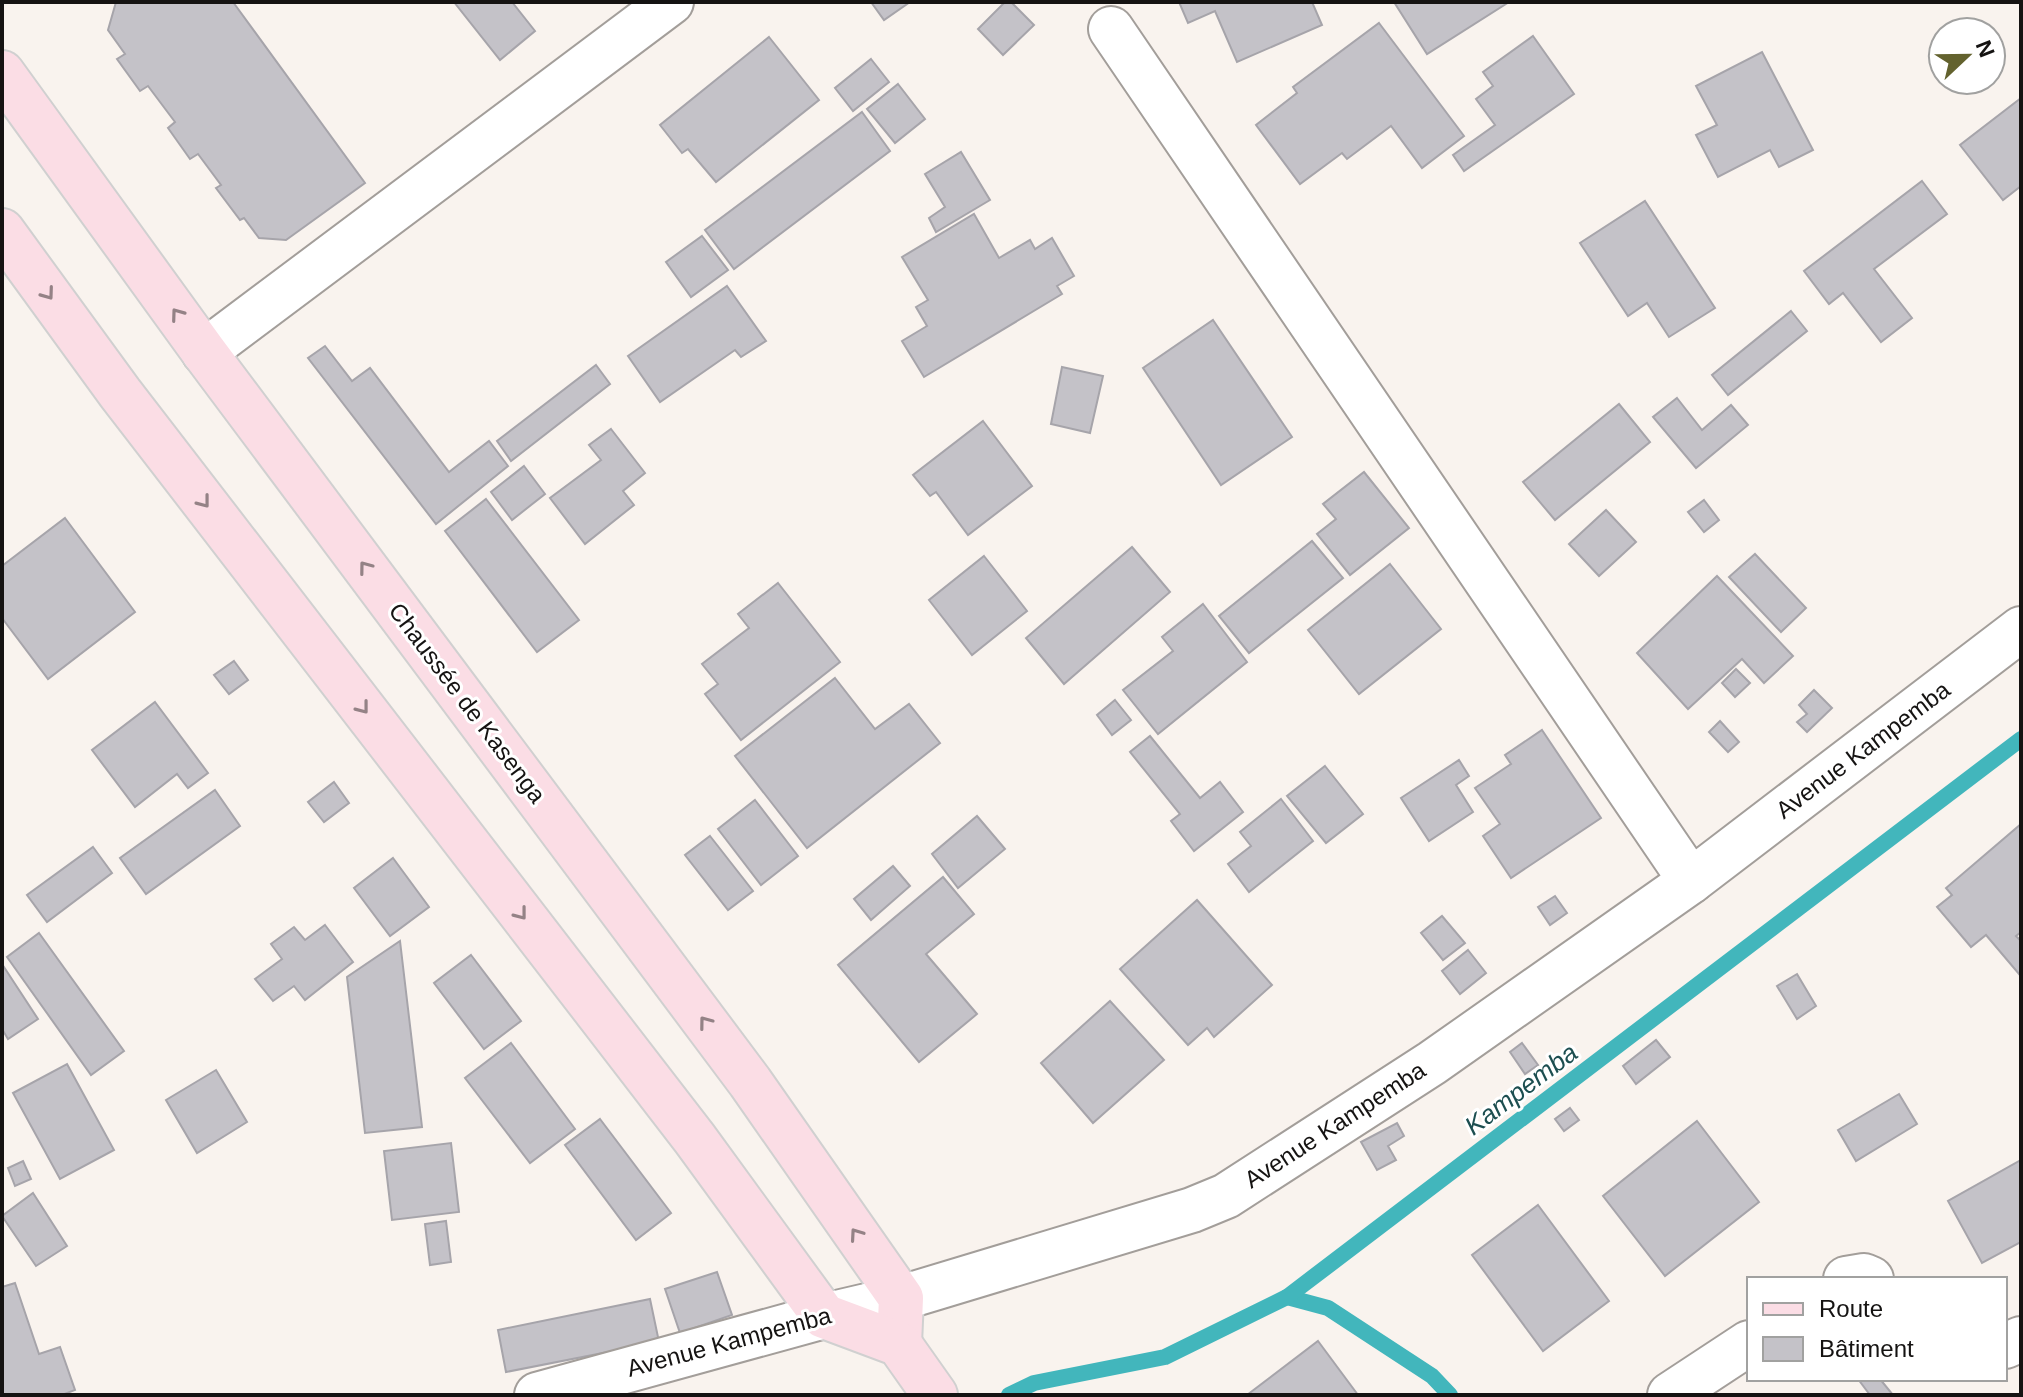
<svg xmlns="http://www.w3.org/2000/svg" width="2023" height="1397" font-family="Helvetica,sans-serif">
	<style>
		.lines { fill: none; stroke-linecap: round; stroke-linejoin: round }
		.stream { stroke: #42b6bc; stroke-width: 16 }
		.building { fill: #c4c2c8; stroke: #a6a4aa; stroke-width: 2 }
		.minor-casing { stroke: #a39e9a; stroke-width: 48 }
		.major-casing { stroke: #d0d0d0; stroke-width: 48 }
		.minor { stroke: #fff; stroke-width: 44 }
		.major { stroke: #fbdde5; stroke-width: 44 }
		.oneway { stroke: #948286 }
		.labels { text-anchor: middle; stroke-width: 6; stroke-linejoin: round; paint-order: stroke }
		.street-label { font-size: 24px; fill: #151312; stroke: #fff }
		.water-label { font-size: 26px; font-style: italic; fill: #1c4e50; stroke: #fff }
	</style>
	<rect width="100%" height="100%" fill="#f9f3ee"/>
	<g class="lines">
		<g class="stream">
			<path d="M1287,1297l41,11 104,68 18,19"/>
			<path d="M1009,1395l25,-12 131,-26 122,-60 734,-558"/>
		</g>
	</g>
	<g class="building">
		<path d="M233,2l132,181 -79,57 -27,-2 -15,-20 -4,2 -24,-32 5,-3 -23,-31 -8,5 -22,-31 7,-6 -27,-36 -8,5 -23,-32 8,-5 -17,-24 8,-28z"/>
		<path d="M454,2h58l23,29 -35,29z"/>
		<path d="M871,2h39l-26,18z"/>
		<path d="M1005,2h6l23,23 -31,30 -25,-26z"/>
		<path d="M1179,2h133l10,23 -85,37 -22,-51 -27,12z"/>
		<path d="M1394,2h115l-82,52z"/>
		<path d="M1379,23l85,113 -42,32 -31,-42 -44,33 -5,-6 -42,31 -44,-59 41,-32 -4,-6z"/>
		<path d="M1533,36l41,58 -110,77 -11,-16 42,-30 -19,-26 17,-13 -10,-14z"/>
		<path d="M769,37l50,63 -103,82 -28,-33 -6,4 -22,-28z"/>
		<path d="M1762,52l51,98 -34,17 -9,-17 -52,27 -22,-42 21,-10 -21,-39z"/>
		<path d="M871,59l18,23 -36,29 -18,-23z"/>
		<path d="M898,84l27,35 -30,24 -28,-34z"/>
		<path d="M2021,98v88l-18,14 -43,-55z"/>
		<path d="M862,112l28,39 -156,118 -29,-39z"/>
		<path d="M961,152l29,48 -54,32 -7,-14 16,-11 -20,-33z"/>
		<path d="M1922,181l25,33 -73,55 38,49 -31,24 -38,-49 -14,11 -25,-33z"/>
		<path d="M1645,201l70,107 -46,29 -22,-34 -19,13 -48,-73z"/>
		<path d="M974,214l25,44 31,-18 5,9 17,-11 22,38 -17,10 5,8 -138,83 -22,-36 25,-15 -11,-19 12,-7 -26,-43z"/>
		<path d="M702,236l26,34 -37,27 -25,-35z"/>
		<path d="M727,286l39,55 -25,16 -6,-7 -75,52 -32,-46z"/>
		<path d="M1791,311l16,20 -79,64 -16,-20z"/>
		<path d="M1213,320l79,117 -71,48 -78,-117z"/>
		<path d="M325,346l27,35 18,-13 79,104 40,-31 19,25 -72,58 -128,-166z"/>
		<path d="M596,365l14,19 -99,77 -14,-20z"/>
		<path d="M1062,367l41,9 -13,57 -39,-9z"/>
		<path d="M1677,398l25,32 29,-25 17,20 -52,43 -43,-51z"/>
		<path d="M1619,404l31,38 -95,78 -32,-38z"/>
		<path d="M983,421l49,65 -64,49 -32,-43 -6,4 -17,-21z"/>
		<path d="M611,429l34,44 -22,18 11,14 -49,39 -35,-46 51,-38 -12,-15z"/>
		<path d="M524,466l21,28 -33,26 -21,-28z"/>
		<path d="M1364,472l45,56 -59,47 -33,-41 19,-15 -13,-15z"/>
		<path d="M486,499l93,121 -42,32 -92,-121z"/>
		<path d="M1704,500l15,20 -15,12 -16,-20z"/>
		<path d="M1606,510l30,32 -37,34 -30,-32z"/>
		<path d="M65,518l70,94 -87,67 -46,-61v-52z"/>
		<path d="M1312,541l31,37 -94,75 -30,-37z"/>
		<path d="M1132,547l38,45 -106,92 -38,-46z"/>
		<path d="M1755,554l51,54 -25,24 -52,-55z"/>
		<path d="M984,556l43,55 -55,44 -43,-55z"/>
		<path d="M1390,564l51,65 -82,65 -51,-64z"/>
		<path d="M1717,576l76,80 -29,27 -22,-24 -54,50 -51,-56z"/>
		<path d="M778,583l62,79 -99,78 -36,-46 13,-10 -16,-20 47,-36 -11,-14z"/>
		<path d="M1203,604l44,58 -89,72 -35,-44 50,-39 -11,-14z"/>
		<path d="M234,661l14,19 -19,14 -15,-19z"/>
		<path d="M1736,669l14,14 -15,14 -13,-14z"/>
		<path d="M835,678l40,51 34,-25 31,39 -133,105 -72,-92z"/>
		<path d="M1814,690l18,18 -25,24 -10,-10 10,-8 -8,-9z"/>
		<path d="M1115,700l16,20 -19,15 -15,-20z"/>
		<path d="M155,702l53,71 -20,15 -11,-14 -42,33 -43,-57z"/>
		<path d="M1720,721l19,21 -11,10 -19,-20z"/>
		<path d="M1542,730l59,88 -90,60 -28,-42 17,-12 -25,-36 36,-24 -6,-9z"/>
		<path d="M1150,736l50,62 20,-16 23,30 -49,39 -23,-30 9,-7 -50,-62z"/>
		<path d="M1459,760l10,16 -13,9 17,27 -44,29 -28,-43z"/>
		<path d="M1325,766l38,48 -37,29 -39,-47z"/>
		<path d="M334,782l15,21 -25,19 -16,-20z"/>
		<path d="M215,790l25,36 -94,68 -26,-36z"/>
		<path d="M1281,799l32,42 -64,51 -21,-28 23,-18 -11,-14z"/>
		<path d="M755,800l43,56 -37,29 -43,-56z"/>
		<path d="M977,816l28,33 -47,39 -26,-34z"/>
		<path d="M2021,824v108l-5,4 5,5v31l-2,2 -33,-39 -15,12 -34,-40 15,-12 -6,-7z"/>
		<path d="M710,836l43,55 -25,19 -43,-55z"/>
		<path d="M93,847l19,26 -65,49 -20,-27z"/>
		<path d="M393,858l36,49 -39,29 -36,-48z"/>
		<path d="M893,866l17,20 -39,34 -17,-21z"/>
		<path d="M943,877l31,37 -48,40 51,60 -58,48 -81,-97z"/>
		<path d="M1555,896l12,17 -17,12 -12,-18z"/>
		<path d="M1197,900l75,85 -58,52 -7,-9 -19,17 -68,-76z"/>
		<path d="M1442,916l23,27 -22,17 -22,-27z"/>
		<path d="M325,925l28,37 -48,38 -11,-14 -21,15 -18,-22 27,-20 -11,-15 23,-17 11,13z"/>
		<path d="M39,933l85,118 -33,24 -84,-118z"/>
		<path d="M400,941l22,186 -57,6 -18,-156z"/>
		<path d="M1468,950l18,23 -26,21 -18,-23z"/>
		<path d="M471,955l50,66 -37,28 -50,-66z"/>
		<path d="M2,964l36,55 -30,20 -6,-10z"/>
		<path d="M1797,974l19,32 -19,13 -20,-33z"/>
		<path d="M1110,1001l54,59 -71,63 -52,-60z"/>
		<path d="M1656,1040l14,17 -34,27 -13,-18z"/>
		<path d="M511,1043l64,86 -45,34 -65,-85z"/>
		<path d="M1522,1043l16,22 -13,9 -15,-22z"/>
		<path d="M67,1064l47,86 -54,29 -47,-86z"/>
		<path d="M216,1070l31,52 -50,31 -31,-53z"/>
		<path d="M1899,1094l18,30 -61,37 -18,-31z"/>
		<path d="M1570,1108l9,12 -15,11 -9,-12z"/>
		<path d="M600,1119l71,94 -35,27 -71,-95z"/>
		<path d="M1697,1121l62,81 -94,74 -62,-80z"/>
		<path d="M1397,1123l7,13 -16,10 8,14 -19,10 -16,-28z"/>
		<path d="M451,1143l8,69 -67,8 -8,-69z"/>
		<path d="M2021,1160v82l-39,21 -34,-62z"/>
		<path d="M23,1161l8,18 -16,7 -7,-18z"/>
		<path d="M33,1193l34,53 -31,20 -34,-50z"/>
		<path d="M1538,1205l71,96 -66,50 -71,-96z"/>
		<path d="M446,1221l5,41 -21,3 -5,-41z"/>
		<path d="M717,1272l15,43 -52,18 -15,-44z"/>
		<path d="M15,1283l24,71 21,-7 15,43 -13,5h-60v-108z"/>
		<path d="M650,1299l9,43 -153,30 -8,-42z"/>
		<path d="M1318,1341l40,54h-111z"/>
		<path d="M1858,1379h22l13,16h-23z"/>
	</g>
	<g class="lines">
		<defs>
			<g id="minor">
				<path d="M1111,29l580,852"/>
				<path d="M204,352l467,-350"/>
				<path d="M1846,1279l18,-3 7,3"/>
				<path d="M2005,1346l16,-7"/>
				<path d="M537,1395l287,-79 77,-18 291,-88 34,-14 206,-133 259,-182 330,-252"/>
				<path d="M1670,1395l79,-52"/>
			</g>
			<g id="major">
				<path d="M2,73l202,279 546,730 151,216 -2,46"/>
				<path d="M2,231l118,162 575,746 129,177 75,28 36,51"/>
			</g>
		</defs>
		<use href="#minor" class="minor-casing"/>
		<use href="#major" class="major-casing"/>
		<use href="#minor" class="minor"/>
		<use href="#major" class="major"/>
	</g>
	<defs><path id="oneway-chevron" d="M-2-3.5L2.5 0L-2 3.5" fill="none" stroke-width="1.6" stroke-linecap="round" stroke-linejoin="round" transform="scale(2)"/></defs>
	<g class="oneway">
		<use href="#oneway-chevron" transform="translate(48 294) rotate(54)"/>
		<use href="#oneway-chevron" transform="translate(177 314) rotate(-126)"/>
		<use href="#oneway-chevron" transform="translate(204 502) rotate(52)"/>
		<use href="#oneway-chevron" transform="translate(365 567) rotate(-127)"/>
		<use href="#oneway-chevron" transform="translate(363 708) rotate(52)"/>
		<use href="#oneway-chevron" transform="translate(521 914) rotate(52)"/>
		<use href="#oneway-chevron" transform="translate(705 1022) rotate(-127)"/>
		<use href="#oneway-chevron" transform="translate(856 1234) rotate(-125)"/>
	</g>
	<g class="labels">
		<g class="street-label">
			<text transform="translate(467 703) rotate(53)" y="8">Chaussée de Kasenga</text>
			<text transform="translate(1863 750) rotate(-37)" y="8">Avenue Kampemba</text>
			<text transform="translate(1335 1125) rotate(-33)" y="8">Avenue Kampemba</text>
			<text transform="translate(729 1342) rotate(-15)" y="8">Avenue Kampemba</text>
		</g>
		<g class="water-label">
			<text transform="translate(1521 1089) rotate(-37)" y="9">Kampemba</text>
		</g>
	</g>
	<rect width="2023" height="1397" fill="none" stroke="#151312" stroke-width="8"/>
	<rect x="1747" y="1277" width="260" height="104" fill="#ffffff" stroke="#a1a1a0" stroke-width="2"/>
	<rect x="1763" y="1303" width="40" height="12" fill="#fbdde5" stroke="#a1a1a0" stroke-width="2"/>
	<text x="1819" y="1317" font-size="24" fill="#151312">Route</text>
	<rect x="1763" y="1337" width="40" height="24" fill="#c4c2c8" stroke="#a1a1a0" stroke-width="2"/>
	<text x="1819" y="1357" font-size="24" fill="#151312">Bâtiment</text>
	<g transform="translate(1967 56) rotate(68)"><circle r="38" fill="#ffffff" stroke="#a1a1a0" stroke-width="2"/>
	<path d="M0-6L14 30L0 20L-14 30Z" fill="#63622e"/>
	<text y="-12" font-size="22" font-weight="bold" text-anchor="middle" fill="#151312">N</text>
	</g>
</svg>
